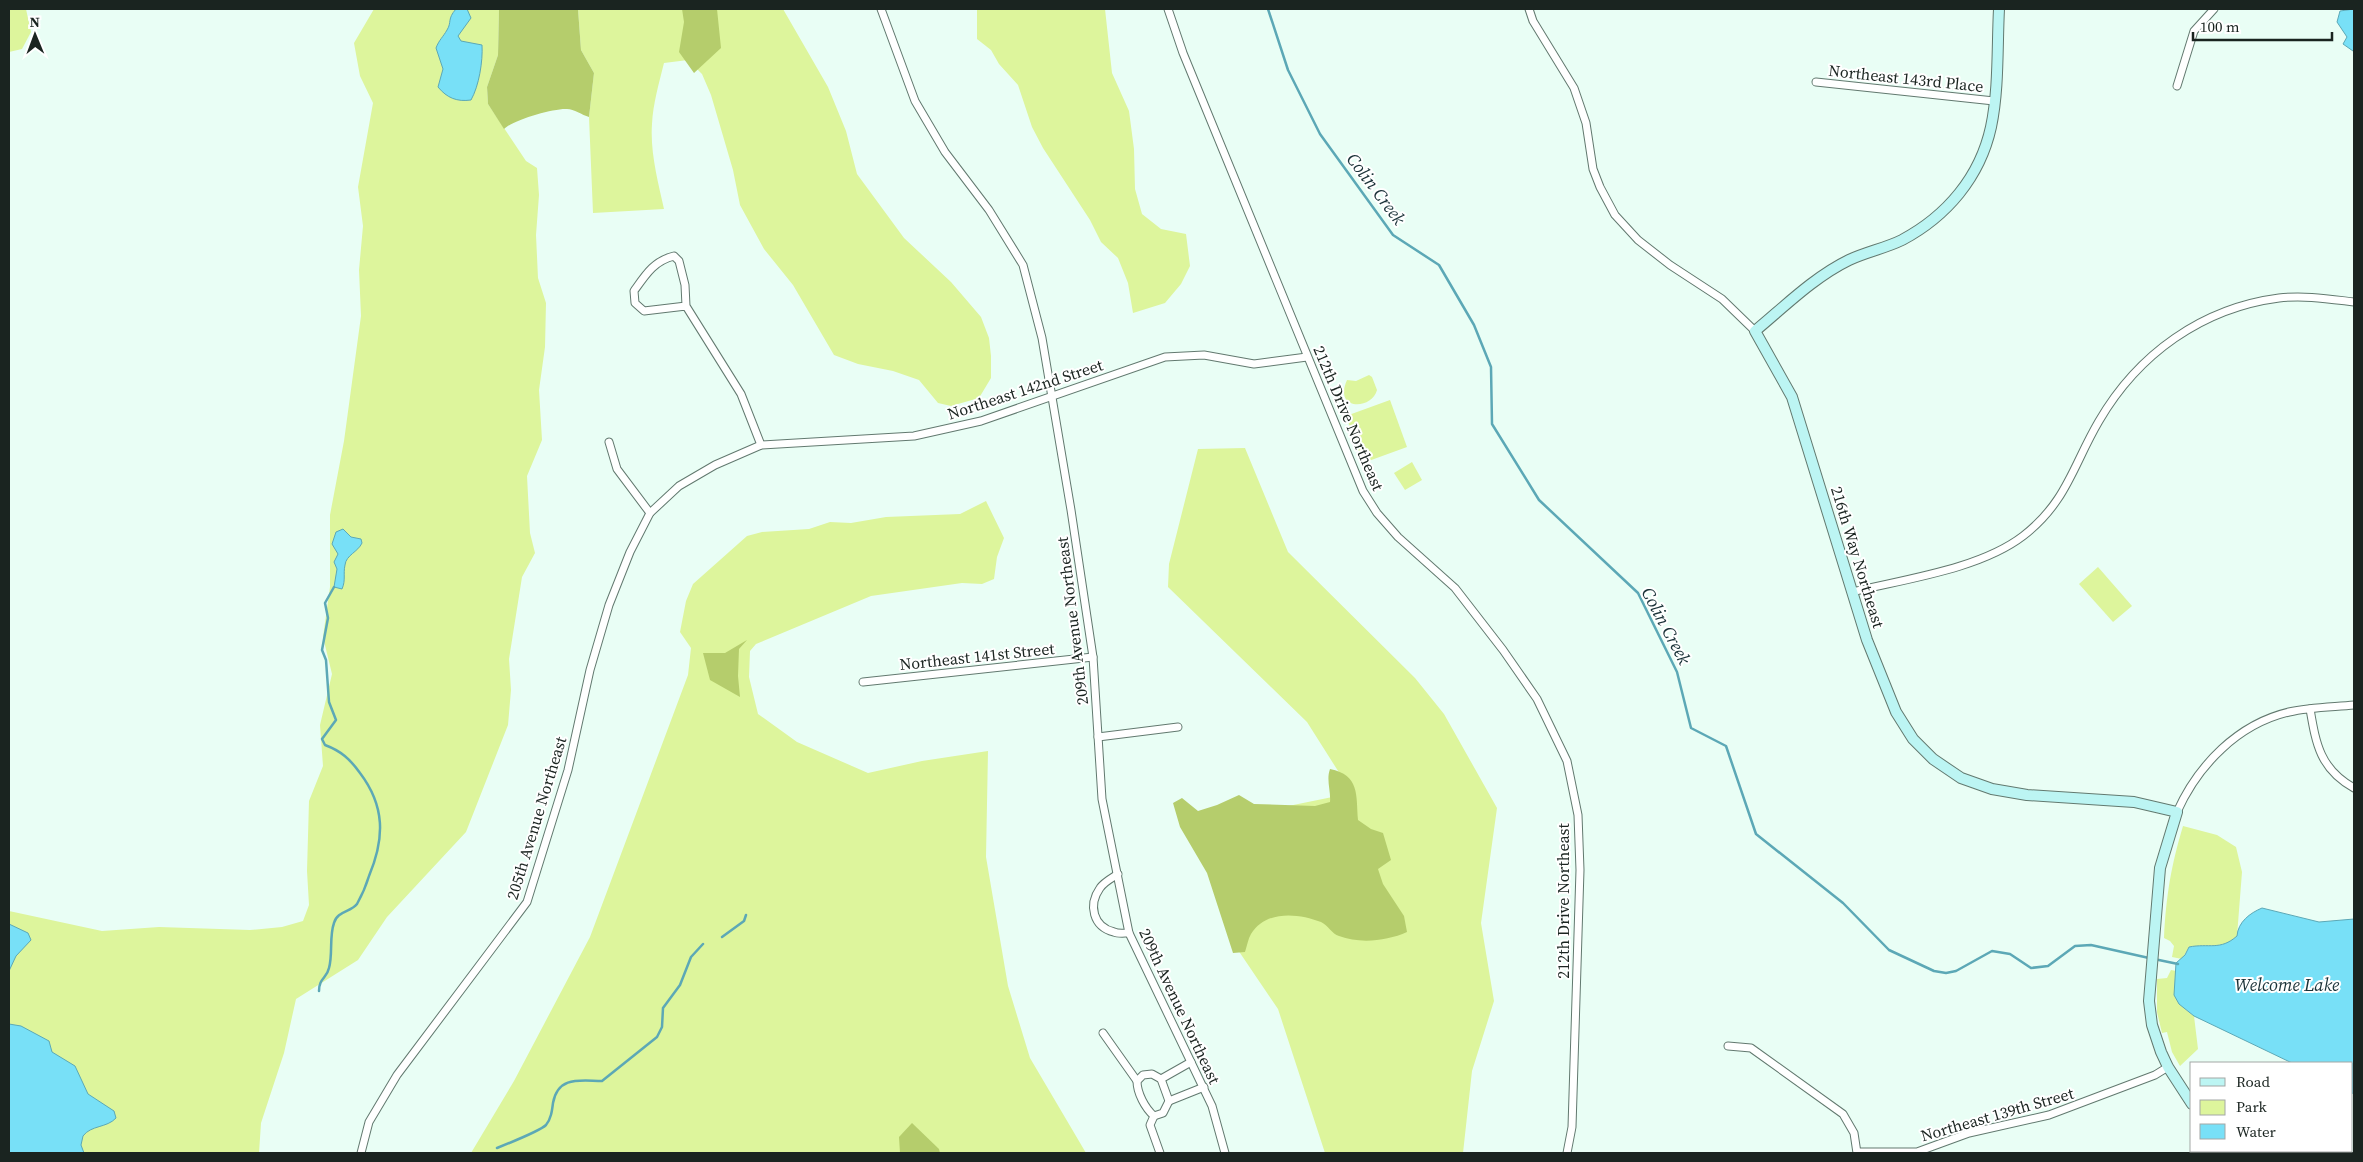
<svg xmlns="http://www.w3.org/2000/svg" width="2363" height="1162" font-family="'Source Serif 4',serif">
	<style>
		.green { fill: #ddf59c }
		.forest { fill: #b5cd6c }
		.water { fill: #78e0f7; stroke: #5ca8b6 }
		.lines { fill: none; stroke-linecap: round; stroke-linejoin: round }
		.stream { stroke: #5ca8b6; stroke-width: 2.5 }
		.street-casing { stroke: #62796f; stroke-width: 9 }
		.secondary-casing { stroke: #62796f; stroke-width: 12 }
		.street { stroke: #fff; stroke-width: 7 }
		.secondary { stroke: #bcf5f3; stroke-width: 10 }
		.labels { text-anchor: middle; stroke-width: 4; stroke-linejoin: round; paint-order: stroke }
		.street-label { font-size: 16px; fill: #1a2420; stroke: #fff }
		.water-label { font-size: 18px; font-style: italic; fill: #193137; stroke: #fff }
	</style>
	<rect width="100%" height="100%" fill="#e9fef5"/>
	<g class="green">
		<path d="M9,9h17l5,23 -9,17 -13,3z"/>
		<path d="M374,9h125l-1,46 -11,32 1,17 38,57 11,7 2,27 -3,40 2,43 8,25 -1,44 -6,43 3,50 -15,36 3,57 5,20 -13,24 -13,82 2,31 -3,35 -42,107 -79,85 -29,43 -62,39 -12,54 -23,70 -2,30h-250v-242l93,20 57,-4 91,3 32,-3 21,-6 6,-16 -2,-34 2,-70 14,-35 -3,-41 12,-51 -9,-37 7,-50v-72l14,-74 17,-125 -2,-46 4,-44 -5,-39 15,-84 -13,-27 -6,-33z"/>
		<path d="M578,9h205l45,78 18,44 11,43 47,64 47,44 30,35 8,21 2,18v22l-12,20 -28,8 -13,-3 -19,-23 -26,-9 -35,-7 -24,-9 -41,-70 -29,-36 -24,-44 -7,-35 -22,-75 -9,-21 -14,-14 -24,3c-5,20 -11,41 -12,61 -2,28 6,58 12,85l-71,4 -4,-96 5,-44 -13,-23z"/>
		<path d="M977,9h128l7,64 17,38 5,38 1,40 7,25 19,15 25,5 4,32 -9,18 -16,19 -32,10 -5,-30 -10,-25 -17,-16 -11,-22 -47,-72 -11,-21 -14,-42 -19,-21 -8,-14 -14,-11z"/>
		<path d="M1369,375l3,2 5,13c-5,20 -44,21 -30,-10l9,1z"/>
		<path d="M1390,400l17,47 -44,16 -17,-47z"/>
		<path d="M1245,448l43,104 127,126 29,36 53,94 -16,115 13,78 -22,70 -9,82h-138l-47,-144 -40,-59 26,-139 88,-18 -45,-71 -139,-135 1,-23 29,-115z"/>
		<path d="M1412,462l10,18 -17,10 -11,-17z"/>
		<path d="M986,501l18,37 -7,19 -3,22 -12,5 -20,-1 -91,13 -115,48 -6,7 -1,26 9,37 39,28 71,31 54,-12 66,-10 -2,106 22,129 22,72 56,95h-615l43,-72 76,-144 98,-262 3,-27 -11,-16 6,-31 7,-17 54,-48 15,-4 47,-3 21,-7 21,1 35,-6 74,-3z"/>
		<path d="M2098,567l34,39 -19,16 -34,-38z"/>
		<path d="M2183,826l34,9 19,12 6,25 -5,64c-17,15 -28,7 -48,11l-7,12 -10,-2 2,-11 -4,-5 -6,-3c2,-42 7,-72 19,-112z"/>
		<path d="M2171,970l5,1c-3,25 -2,30 18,45l4,33 -18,17 -8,-14 -5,-20 -5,1 -5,-21v-33l10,-1z"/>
	</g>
	<g class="forest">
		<path d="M499,9h79l3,41 13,23 -5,44c-7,-2 -15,-8 -22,-8 -13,-1 -54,11 -63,20l-16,-25 -1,-17 11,-32z"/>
		<path d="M682,9h35l4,39 -27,25 -15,-21 5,-30z"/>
		<path d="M747,640l-8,9 -1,27 2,21 -30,-17 -7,-27h22z"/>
		<path d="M1330,769c30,6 26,26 28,51l13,9 12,4 8,27 -13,9 5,15 21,32 3,16c-20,9 -47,12 -68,4 -7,-2 -11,-11 -18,-14 -23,-9 -55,-12 -70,12 -3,5 -4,12 -6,18l-12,1 -26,-80 -27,-46 -7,-24 9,-5 16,13 19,-6 22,-10 15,9 61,2 15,-4c1,-11 -4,-22 0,-33z"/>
		<path d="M912,1123l27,26 1,4h-40l-1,-16z"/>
	</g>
	<g class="water">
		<path d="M456,9h11l4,9 -13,18 3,5 21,4c1,16 -3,41 -11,55 -14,2 -24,-2 -33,-13l5,-18 -7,-21c3,-8 7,-11 11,-18 5,-8 0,-11 9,-21z"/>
		<path d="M2354,9v41l-1,1 -10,-7 4,-7 -10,-15 3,-11z"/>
		<path d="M343,529l8,8 10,2 1,4c-4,9 -16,12 -17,22 -2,9 1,15 -3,24l-8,-2 3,-18 -3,-7 4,-8 -6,-10 4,-12z"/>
		<path d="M2262,908l57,14 35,-3v175l-2,-1v-30h-60l-98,-47 -15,-12 -5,-9 2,-32 9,-8 4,-8c20,-4 31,4 48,-11 1,-14 13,-23 25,-28z"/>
		<path d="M9,924l19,9 3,7 -15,16 -7,15z"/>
		<path d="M9,1024l12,2 28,15 3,11 23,14 13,28 26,17 2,7c-9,10 -25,7 -33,18l-2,9 3,8h-75z"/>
	</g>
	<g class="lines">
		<g class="stream">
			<path d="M1268,9l20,61 32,64 73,101 46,30 35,60 17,42 1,57 47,76 99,93 39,79 14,56 35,18 30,88 87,69 46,47 45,21 12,2 10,-2 36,-20 18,3 21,14 17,-2 27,-20 16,-1 58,13"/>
			<path d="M722,937l22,-16 2,-6"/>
			<path d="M2154,959l24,5"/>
			<path d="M319,991c0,-13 8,-13 10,-23 4,-14 0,-31 5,-45 3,-12 17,-11 23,-19 5,-9 9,-18 12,-28 16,-38 16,-70 -9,-103 -10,-14 -19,-22 -35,-28l-3,-6 14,-19 -7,-18 -3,-42 -4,-10 6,-32 -3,-15 9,-16"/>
			<path d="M497,1148c10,-4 44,-18 49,-23 5,-6 6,-14 7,-22 5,-28 29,-22 49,-22l55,-44 5,-10 1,-19 17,-23 11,-28 12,-13"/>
		</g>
		<defs>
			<g id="street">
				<path d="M881,9l34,92 30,51 44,58 34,55 19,73 29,172 22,147 9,142 27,134 83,173 13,47"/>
				<path d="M1168,9l15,44 180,438 14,22 21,24 57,51 48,62 34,49 30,62 11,54 2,55 -8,257 -5,26"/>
				<path d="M1529,9l4,12 41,67 12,35 7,46 7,18 15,28 23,25 32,25 52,34 33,32"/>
				<path d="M1816,82l178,19"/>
				<path d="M2177,86l17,-55 20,-22"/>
				<path d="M686,306l-42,5 -9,-8 -1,-12c12,-17 20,-30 40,-35l5,5 6,24 1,21 55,88 20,51"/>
				<path d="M609,442l8,27 33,44"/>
				<path d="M1852,592c53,-13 128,-23 171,-56 44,-34 50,-71 76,-115 39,-67 103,-113 180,-123 25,-3 50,1 75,4"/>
				<path d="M863,682l230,-25"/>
				<path d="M2310,709c6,35 10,60 44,79"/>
				<path d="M1098,737l80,-10"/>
				<path d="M2177,812c21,-47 61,-88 112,-100 21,-5 44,-5 65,-7"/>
				<path d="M1118,874c-6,4 -14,8 -18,14 -12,17 -7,39 14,44 4,2 10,1 15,1"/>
				<path d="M1103,1033l34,48"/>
				<path d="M1728,1046l23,2 92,66 11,19 3,20"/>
				<path d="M1152,1074l9,5 8,22 -6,12 -9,3c-9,-8 -17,-23 -17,-35l6,-6z"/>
				<path d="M1161,1079l30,-17"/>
				<path d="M1169,1101l35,-14"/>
				<path d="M1154,1116l-4,9 10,28"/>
				<path d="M1858,1152h59l52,-19 80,-18 106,-40 13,-8"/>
				<path d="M361,1153l8,-31 28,-47 130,-173 41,-132 22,-100 19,-65 21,-53 20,-39 29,-27 36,-21 46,-20 153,-9 67,-15 184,-64 39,-2 50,9 53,-7"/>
			</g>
			<g id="secondary">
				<path d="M1999,9c-2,38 0,80 -8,118 -11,50 -44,89 -89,113 -16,8 -36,12 -53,20 -35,17 -65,47 -94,71l37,66 75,243 29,72 17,27 20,20 28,19 31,11 35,6 107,7 43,10 -17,56 -11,133 3,24 9,27 7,15 24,37"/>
				<path d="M2217,1151v2"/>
			</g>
		</defs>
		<use href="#street" class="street-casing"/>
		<use href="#secondary" class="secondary-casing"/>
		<use href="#street" class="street"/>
		<use href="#secondary" class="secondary"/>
	</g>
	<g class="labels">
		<g class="street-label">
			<text transform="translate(1906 78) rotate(6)" y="6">Northeast 143rd Place</text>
			<text transform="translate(1025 389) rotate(-18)" y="6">Northeast 142nd Street</text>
			<text transform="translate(1349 418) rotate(67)" y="6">212th Drive Northeast</text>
			<text transform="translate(1858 557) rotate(73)" y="6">216th Way Northeast</text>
			<text transform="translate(1072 621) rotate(-97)" y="6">209th Avenue Northeast</text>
			<text transform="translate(977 656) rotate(-6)" y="6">Northeast 141st Street</text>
			<text transform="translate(536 818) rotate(-73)" y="6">205th Avenue Northeast</text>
			<text transform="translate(1563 901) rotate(-90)" y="6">212th Drive Northeast</text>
			<text transform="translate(1180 1006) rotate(65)" y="6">209th Avenue Northeast</text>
			<text transform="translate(1997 1114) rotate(-16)" y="6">Northeast 139th Street</text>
		</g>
		<g class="water-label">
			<text transform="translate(1376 189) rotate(53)" y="6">Colin Creek</text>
			<text transform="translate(1666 626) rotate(62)" y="6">Colin Creek</text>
			<text x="2287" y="991">Welcome Lake</text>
		</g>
	</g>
	<rect width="2363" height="1162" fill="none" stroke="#1a2420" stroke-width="20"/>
	<rect x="2190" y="1062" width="162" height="90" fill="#ffffff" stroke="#a3a7a6"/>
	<rect x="2200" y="1078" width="25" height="8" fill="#bcf5f3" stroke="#a3a7a6"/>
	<text x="2236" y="1087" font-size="15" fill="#1a2420">Road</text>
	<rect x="2200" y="1100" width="25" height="15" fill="#ddf59c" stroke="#a3a7a6"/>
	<text x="2236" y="1112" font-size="15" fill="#1a2420">Park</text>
	<rect x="2200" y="1124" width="25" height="15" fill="#78e0f7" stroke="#a3a7a6"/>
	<text x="2236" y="1137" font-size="15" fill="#1a2420">Water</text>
	<g transform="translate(35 35) rotate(359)" stroke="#ffffff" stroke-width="4" paint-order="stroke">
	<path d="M0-4L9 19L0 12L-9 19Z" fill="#1a2420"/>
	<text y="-8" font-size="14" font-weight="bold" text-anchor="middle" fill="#1a2420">N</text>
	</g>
	<path d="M2193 32v8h139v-8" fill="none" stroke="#1a2420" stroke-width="2.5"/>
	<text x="2200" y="32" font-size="15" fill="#1a2420" stroke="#ffffff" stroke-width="4" paint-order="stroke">100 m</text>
</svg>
